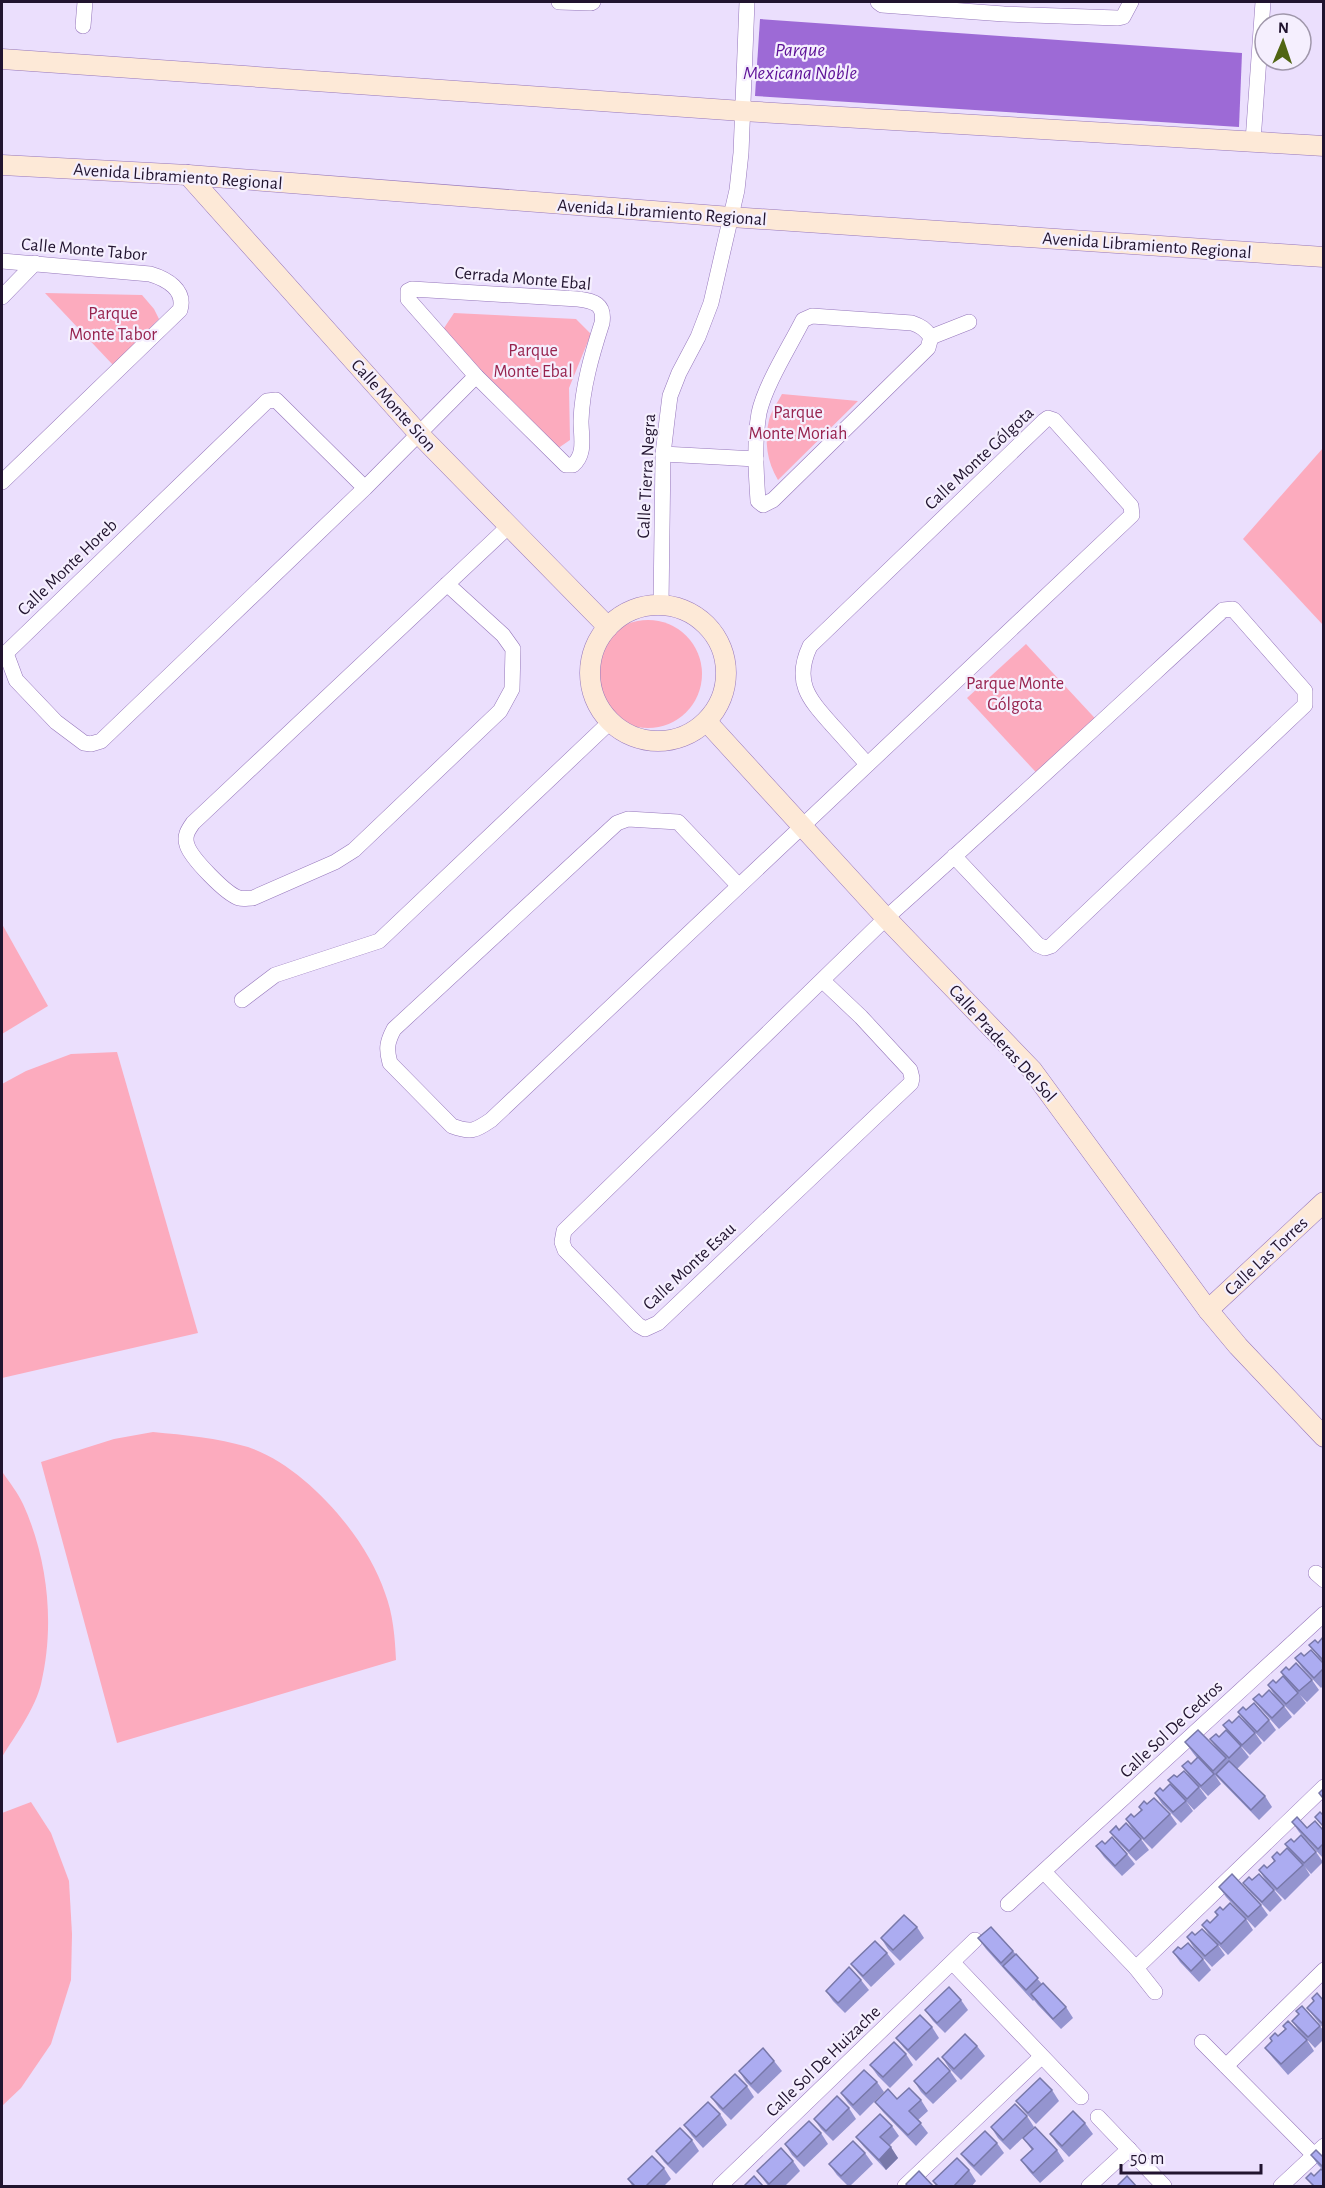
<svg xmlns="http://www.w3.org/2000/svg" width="1325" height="2188" font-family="'Alegreya Sans',sans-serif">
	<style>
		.green { fill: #fcabbe }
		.water { fill: #9d6ad6 }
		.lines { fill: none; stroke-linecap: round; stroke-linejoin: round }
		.street-casing { stroke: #9576bb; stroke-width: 16 }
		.secondary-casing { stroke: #9576bb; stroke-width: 21 }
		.street { stroke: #fff; stroke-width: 15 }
		.secondary { stroke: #fde9d7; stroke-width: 20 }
		.wall { fill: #9494cf }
		.shaded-wall { fill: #7878a9 }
		.building { fill: #acacf1; stroke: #7878a9; stroke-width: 1.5 }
		.labels { text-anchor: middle; stroke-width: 4.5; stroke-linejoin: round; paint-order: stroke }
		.street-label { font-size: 18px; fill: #21142f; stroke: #f5effe }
		.park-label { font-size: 18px; fill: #97234e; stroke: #f5effe }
		.water-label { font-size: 20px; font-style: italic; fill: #5e1298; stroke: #f5effe }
	</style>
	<rect width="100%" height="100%" fill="#ebdffd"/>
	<g class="green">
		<path d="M45,293l97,2 12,14 5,10 -46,46z"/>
		<path d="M454,313l122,6 15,15 -22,54 1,52 -13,9 -115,-118z"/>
		<path d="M782,394l76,7 -80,79c-11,-18 -14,-39 -9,-60 2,-9 9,-18 13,-26z"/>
		<path d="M1323,448v177l-80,-86z"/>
		<circle cx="648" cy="674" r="54"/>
		<path d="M1026,644l78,84 -59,54 -78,-84z"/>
		<path d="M2,924l46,82 -46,28z"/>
		<path d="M117,1052l81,281 -196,45v-294l24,-13 45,-17z"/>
		<path d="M153,1432c32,3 64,6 95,15 57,19 118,89 137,146 8,21 10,44 11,67l-279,83 -76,-281 73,-23z"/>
		<path d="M3,1473c7,10 15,20 20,31 25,55 32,121 18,180 -6,25 -26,52 -39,73z"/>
		<path d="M31,1802l20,31 18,48 3,53 -1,46 -20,64 -30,44 -19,18v-293z"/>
	</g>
	<path class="water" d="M760,19l482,34 -3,74 -484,-31z"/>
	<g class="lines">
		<defs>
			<g id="street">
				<path d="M559,2l32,1 2,-1"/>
				<path d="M878,2l4,3 122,9 114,4 5,-1 8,-15"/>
				<path d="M83,26l2,-24"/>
				<path d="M1253,141l10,-139"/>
				<path d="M2,261l148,13c17,5 36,16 30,36l-178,172"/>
				<path d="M412,289l166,10c16,2 27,5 24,24 -10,31 -20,65 -21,98 0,16 5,33 -8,44h-7l-90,-89 -68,-77v-8z"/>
				<path d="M2,297l33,-34"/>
				<path d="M812,316l100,7c9,3 13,6 19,14l-3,11 -155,152 -10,5 -5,-4c-2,-29 -4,-59 1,-88 6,-28 31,-67 44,-93z"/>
				<path d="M931,337l38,-15"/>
				<path d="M663,454l93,5"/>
				<path d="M365,488l-89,-88 -9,1 -261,252 10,27 40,42 28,21 7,1 10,-3 264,-253 111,-112"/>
				<path d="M447,584l56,51 10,14 -1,40 -12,22 -146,139 -19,12 -82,36c-5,0 -10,1 -14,0 -13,-4 -48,-40 -52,-53 -3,-9 1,-15 6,-22l316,-297"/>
				<path d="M661,605l2,-151 4,-34 3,-24 9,-23 19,-36 13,-34 26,-113 4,-37 6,-151"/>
				<path d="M739,886l-61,-64 -50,-3 -11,4 -223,206c-7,13 -8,20 -4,34l62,63c19,7 23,5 39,-6l641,-605 -1,-9 -77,-86 -6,-2 -4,3 -234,225c-17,36 -1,53 22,79 12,13 23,26 35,39"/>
				<path d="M823,981l38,36 49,53 2,8 -1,5 -253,240 -13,6 -7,-4 -73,-75 -3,-8 2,-11 322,-313c113,-101 225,-205 337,-308l10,-1 72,82v14l-254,241 -6,2 -7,-3 -84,-89"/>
				<path d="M242,1000l33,-25 104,-34 231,-219"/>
				<path d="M1316,1573l8,7"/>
				<path d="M1044,1872l92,96 19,24"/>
				<path d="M1008,1904l316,-290"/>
				<path d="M953,1963l128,134"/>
				<path d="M1136,1968l188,-181"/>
				<path d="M1202,2042l112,113"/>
				<path d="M1226,2066l98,-96"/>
				<path d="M1098,2117l66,69"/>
				<path d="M720,2186l255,-246"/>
				<path d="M905,2186l136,-129"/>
				<path d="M1089,2186l40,-37"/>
				<path d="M1281,2186l43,-40"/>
			</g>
			<g id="secondary">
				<path d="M2,59l740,52 582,35"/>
				<path d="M2,165l186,10 543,42 593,40"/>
				<path d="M188,175l231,259 189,193"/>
				<circle cx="658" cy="673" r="68"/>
				<path d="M707,722l179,196 146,152 176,240 30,36 86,91"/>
				<path d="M1208,1310l116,-108"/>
			</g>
		</defs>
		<use href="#street" class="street-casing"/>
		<use href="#secondary" class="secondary-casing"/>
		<use href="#street" class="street"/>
		<use href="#secondary" class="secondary"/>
	</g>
	<g class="wall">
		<path d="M1323,1637v26l-6,-8 -8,-10 9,-2z"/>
		<path d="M1304,1656l19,7v23l-2,2 -18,-19 -8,-11z"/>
		<path d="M1289,1670l23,10 7,10 -12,12 -7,-7 6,8 -12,12 -19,-19 -7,-11 18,-5 -5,-8z"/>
		<path d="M1262,1697l22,9 8,11 -13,12 -18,-20 -8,-10z"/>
		<path d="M1246,1710l23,10 7,10 -12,12 -18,-19 -8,-11z"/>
		<path d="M1232,1723l23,10 7,10 -12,12 -11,-11 10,13 -12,12 28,27 7,11 -13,13 -44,-45 6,9 -13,12 -18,-19 -8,-11 9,-2 6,-6 -4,-5 -8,-11 32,7 -7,-10 21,-4 -8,-10z"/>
		<path d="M1177,1777l22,10 8,11 -13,12 -18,-20 -8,-10z"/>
		<path d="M1163,1791l23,10 7,10 -12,12 -19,-19 -7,-11z"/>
		<path d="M1147,1804l23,10 7,10 -25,25 -19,-19 -7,-11 8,-2 7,-7 -2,-3z"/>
		<path d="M1292,1822l15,6 16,2v28l-24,-26z"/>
		<path d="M1119,1830l22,9 8,11 -13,11 -18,-19 -8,-10z"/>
		<path d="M1105,1844l22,10 8,10 -13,12 -18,-19 -8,-11z"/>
		<path d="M1285,1844l31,8 7,10 -12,12 -6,-7 5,8 -25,25 -19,-19 -7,-11 8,-2 7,-7 -2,-4 19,-5z"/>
		<path d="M1252,1880l22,10 8,10 -12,12 -19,-19 -8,-10z"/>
		<path d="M1219,1887l42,18 7,10 -13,13 -29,-31z"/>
		<path d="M1223,1910l23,9 7,11 -25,25 -19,-20 -7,-10 8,-2 7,-7 -2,-4z"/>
		<path d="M917,1927l7,11 -24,23 -12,-12 -7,-11z"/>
		<path d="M1195,1935l23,10 7,10 -13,12 -18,-19 -7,-11z"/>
		<path d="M978,1938l35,13 29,33 24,23 7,11 -12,11 -23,-24 -4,-5 -1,1 -47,-52z"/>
		<path d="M1181,1949l22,10 8,11 -12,12 -19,-20 -7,-10z"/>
		<path d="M887,1953l8,11 -24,23 -12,-13 -8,-10z"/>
		<path d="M861,1980l8,10 -24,23 -12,-12 -7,-10z"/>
		<path d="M1312,1998l11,2v28l-16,-20 7,-7z"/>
		<path d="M961,2000l7,10 -23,23 -12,-12 -8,-11z"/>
		<path d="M1299,2015l21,11 3,4v10l-8,8 -16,-17 -7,-10z"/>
		<path d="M1283,2026l24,14 7,11 -26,24 -15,-17 -8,-10 20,-19z"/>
		<path d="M932,2027l7,11 -23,23 -12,-13 -8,-10z"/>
		<path d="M977,2046l8,10 -24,24 -12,-12 -7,-11z"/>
		<path d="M906,2054l7,11 -23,23 -12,-12 -8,-11z"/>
		<path d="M774,2061l8,10 -24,23 -12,-12 -7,-11z"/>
		<path d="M950,2071l7,10 -24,23 -12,-12 -7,-11z"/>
		<path d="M877,2082l7,10 -24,24 -12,-13 -7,-10z"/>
		<path d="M747,2086l7,11 -23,23 -12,-12 -8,-11z"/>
		<path d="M1052,2090l7,11 -23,23 -12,-13 -8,-10z"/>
		<path d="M897,2099l24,1 7,11 -10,9 10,13 -12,13 -33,-34 -8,-10z"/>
		<path d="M849,2108l7,11 -23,22 -12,-12 -7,-10z"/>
		<path d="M720,2114l7,11 -24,23 -11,-12 -8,-11z"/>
		<path d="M1027,2116l7,11 -24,23 -12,-12 -7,-11z"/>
		<path d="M1085,2123l8,11 -24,23 -12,-13 -7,-10z"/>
		<path d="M892,2126l7,10 -10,10 9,12 -12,12 -22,-23 -8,-10z"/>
		<path d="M821,2133l7,11 -24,23 -12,-12 -7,-11z"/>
		<path d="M1023,2138l34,12 7,11 -24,22 -11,-12 -8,-11 11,-10z"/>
		<path d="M692,2140l7,11 -23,23 -12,-12 -8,-11z"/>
		<path d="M997,2143l7,10 -23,23 -12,-12 -8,-10z"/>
		<path d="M865,2153l8,11 -24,23 -12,-12 -8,-11z"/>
		<path d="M1311,2155l12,2v13l-5,-5z"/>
		<path d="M793,2161l7,10 -16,16h-15l-12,-16z"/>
		<path d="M664,2168l7,11 -8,8h-30l-5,-8z"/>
		<path d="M969,2170l7,11 -5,6h-34l-4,-6z"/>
	</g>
	<path class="shaded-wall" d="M891,2147l7,11 -12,12 -7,-10z"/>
	<g class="building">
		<path d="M1323,1637v23l-14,-15 6,-5 3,3z"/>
		<path d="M1311,1650l12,13v6l-9,9 -19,-20 6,-5 3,3z"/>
		<path d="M1296,1663l16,17 -13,11 -18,-19 5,-5 3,3z"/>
		<path d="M1283,1676l15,17 -12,11 -18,-19 5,-5 3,3z"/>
		<path d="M1269,1690l15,16 -12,12 -19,-19 6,-5 3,3z"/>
		<path d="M1254,1703l15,17 -12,12 -19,-20 5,-5 3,3z"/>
		<path d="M1239,1716l16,17 -13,12 -19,-20 6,-5 3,3z"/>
		<path d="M1198,1730l28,28 -13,13 -28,-29z"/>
		<path d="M1226,1730l15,16 -12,12 -19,-19 6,-5 3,3z"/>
		<path d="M1198,1757l16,17 -13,12 -19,-20 6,-5 3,3z"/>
		<path d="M1229,1761l36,35 -14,14 -35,-36z"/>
		<path d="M1184,1771l15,16 -12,12 -19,-19 6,-5 3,2z"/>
		<path d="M1170,1784l16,17 -13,11 -18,-19 5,-5 3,3z"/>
		<path d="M1323,1789v9l-4,-5z"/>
		<path d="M1154,1798l16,16 -26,25 -18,-20 5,-5 3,3 8,-7 -3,-3 5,-6 3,3z"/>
		<path d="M1320,1812l3,3v11l-8,-9z"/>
		<path d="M1297,1817l10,11 8,-7 8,9v14l-5,5 -26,-27z"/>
		<path d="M1126,1823l15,16 -12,12 -19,-19 6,-6 3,4z"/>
		<path d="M1301,1835l15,17 -12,11 -19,-19 6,-5 3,3z"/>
		<path d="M1112,1837l15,17 -12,12 -19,-20 6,-5 3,3z"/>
		<path d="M1287,1848l16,17 -26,24 -18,-19 5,-5 3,3 8,-7 -3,-4 5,-5 3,3z"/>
		<path d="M1232,1874l29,31 -13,12 -29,-30z"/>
		<path d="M1259,1874l15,16 -12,12 -19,-19 6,-6 3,3z"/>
		<path d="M1230,1903l16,16 -25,25 -19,-19 5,-5 3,3 8,-8 -3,-3 5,-5 3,3z"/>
		<path d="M904,1915l13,12 -24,23 -12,-12z"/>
		<path d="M991,1927l22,24 -12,12 -23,-25z"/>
		<path d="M1202,1929l16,16 -13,11 -18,-19 5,-5 3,3z"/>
		<path d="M875,1941l12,12 -24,23 -12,-12z"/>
		<path d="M1188,1943l15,16 -12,12 -18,-19 5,-5 3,2z"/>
		<path d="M1016,1954l22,24 -12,12 -23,-24z"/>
		<path d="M849,1967l12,13 -23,23 -12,-12z"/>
		<path d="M1043,1983l23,24 -13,12 -22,-25z"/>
		<path d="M949,1987l12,13 -24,23 -12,-13z"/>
		<path d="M1317,1993l6,7v24l-16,-16 7,-7 -2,-3z"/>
		<path d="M1302,2006l18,20 -12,11 -16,-16 7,-7 -3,-3z"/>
		<path d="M920,2015l12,12 -24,23 -12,-12z"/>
		<path d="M1288,2021l19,19 -26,24 -16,-16 7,-7 -2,-3 5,-5 3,3 8,-7 -3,-3z"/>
		<path d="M965,2034l12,12 -23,23 -12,-12z"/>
		<path d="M894,2042l12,12 -23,23 -13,-12z"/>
		<path d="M763,2048l11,13 -23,23 -12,-13z"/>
		<path d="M938,2058l12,13 -24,23 -12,-13z"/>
		<path d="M864,2070l13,12 -24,23 -12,-12z"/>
		<path d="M735,2074l12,12 -24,23 -12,-12z"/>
		<path d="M1040,2078l12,12 -24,23 -12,-12z"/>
		<path d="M909,2088l12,12 -12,11 12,12 -13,12 -33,-33 13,-13 9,10z"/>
		<path d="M837,2096l12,12 -23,23 -12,-12z"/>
		<path d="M708,2102l12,12 -24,23 -12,-12z"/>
		<path d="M1015,2104l12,12 -24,24 -12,-13z"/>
		<path d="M1073,2111l12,12 -23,23 -12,-12z"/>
		<path d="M880,2114l12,12 -12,11 11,10 -12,13 -23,-23z"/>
		<path d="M809,2121l12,12 -24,24 -12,-13z"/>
		<path d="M1035,2127l22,23 -24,23 -12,-13 12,-11 -10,-11z"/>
		<path d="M680,2128l12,12 -24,24 -12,-13z"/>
		<path d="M985,2131l12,12 -23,23 -13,-12z"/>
		<path d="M853,2141l12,12 -24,23 -12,-12z"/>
		<path d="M781,2148l12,13 -24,23 -12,-13z"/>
		<path d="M1316,2150l7,7v10l-12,-12z"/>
		<path d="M652,2156l12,12 -19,19h-9l-8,-8z"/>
		<path d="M957,2158l12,12 -16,17h-14l-6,-6z"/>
		<path d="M1321,2169l2,2v16h-8l-9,-9 5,-5 3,3z"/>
		<path d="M919,2171l15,16h-26l-2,-3z"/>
		<path d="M754,2176l10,11h-21z"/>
		<path d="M1127,2176l10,11h-21z"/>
	</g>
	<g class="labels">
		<g class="street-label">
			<text transform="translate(178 176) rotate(4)" y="6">Avenida Libramiento Regional</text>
			<text transform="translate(662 212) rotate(4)" y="6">Avenida Libramiento Regional</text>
			<text transform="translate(1147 245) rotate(4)" y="6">Avenida Libramiento Regional</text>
			<text transform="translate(84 249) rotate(5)" y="6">Calle Monte Tabor</text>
			<text transform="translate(523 278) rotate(5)" y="6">Cerrada Monte Ebal</text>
			<text transform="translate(394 405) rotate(48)" y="6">Calle Monte Sion</text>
			<text transform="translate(979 458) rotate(-43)" y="6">Calle Monte Gólgota</text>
			<text transform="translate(646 476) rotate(-87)" y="6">Calle Tierra Negra</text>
			<text transform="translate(67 567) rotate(-44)" y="6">Calle Monte Horeb</text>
			<text transform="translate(1003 1043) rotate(48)" y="6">Calle Praderas Del Sol</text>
			<text transform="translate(1266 1256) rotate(-43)" y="6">Calle Las Torres</text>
			<text transform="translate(689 1266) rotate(-43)" y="6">Calle Monte Esau</text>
			<text transform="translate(1171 1729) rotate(-43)" y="6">Calle Sol De Cedros</text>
			<text transform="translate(823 2061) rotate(-44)" y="6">Calle Sol De Huizache</text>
		</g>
		<g class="park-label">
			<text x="113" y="319">Parque<tspan x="113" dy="21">Monte Tabor</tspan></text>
			<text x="533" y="356">Parque<tspan x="533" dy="21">Monte Ebal</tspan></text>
			<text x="798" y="418">Parque<tspan x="798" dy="21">Monte Moriah</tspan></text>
			<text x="1015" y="689">Parque Monte<tspan x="1015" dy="21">Gólgota</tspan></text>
		</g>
		<g class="water-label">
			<text x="800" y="56">Parque<tspan x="800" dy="23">Mexicana Noble</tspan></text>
		</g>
	</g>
	<rect width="1325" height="2188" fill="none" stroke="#21142f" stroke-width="6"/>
	<g transform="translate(1283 42) rotate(2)"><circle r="28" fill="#f5effe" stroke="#a097ab" stroke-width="1.5"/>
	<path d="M0-4.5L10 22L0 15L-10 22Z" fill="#506512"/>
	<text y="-9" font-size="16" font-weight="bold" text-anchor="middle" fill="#21142f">N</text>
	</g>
	<path d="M1121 2164v9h140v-9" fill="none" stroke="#21142f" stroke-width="3"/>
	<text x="1130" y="2164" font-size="18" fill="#21142f" stroke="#f5effe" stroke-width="4.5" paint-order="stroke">50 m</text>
</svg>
